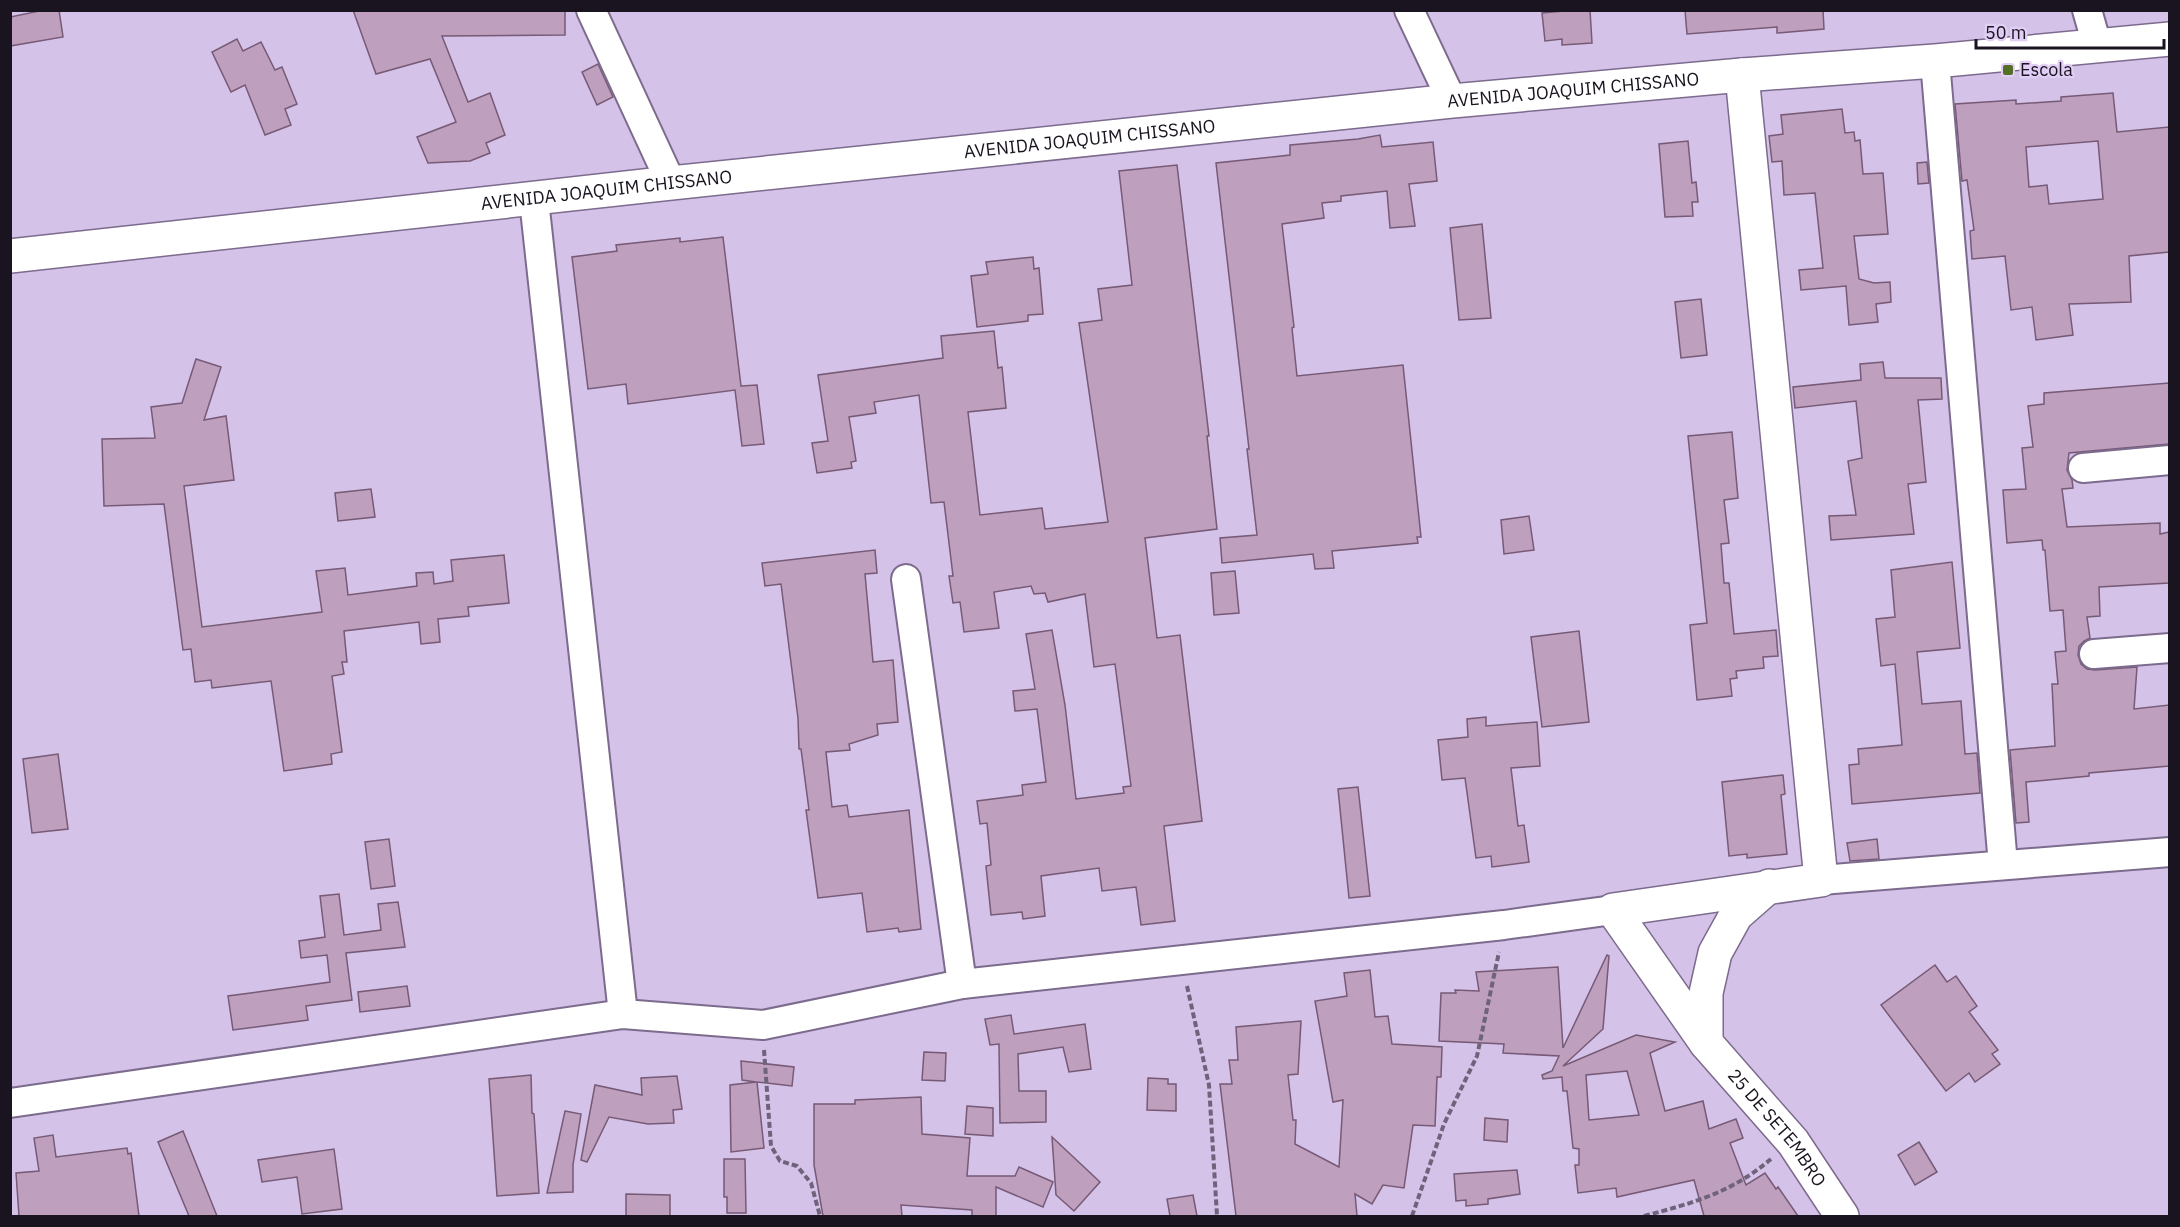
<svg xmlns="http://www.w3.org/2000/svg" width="2180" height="1227" font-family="'IBM Plex Sans',sans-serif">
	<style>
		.building { fill: #be9fbd; stroke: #765a76; stroke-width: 1.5; fill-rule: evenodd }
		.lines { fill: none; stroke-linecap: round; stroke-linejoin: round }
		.minor-casing { stroke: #7c6b8d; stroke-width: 32 }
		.tertiary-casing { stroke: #7c6b8d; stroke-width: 36 }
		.path { stroke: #6f637c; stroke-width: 4; stroke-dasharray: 6 3; stroke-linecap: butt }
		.minor { stroke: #fff; stroke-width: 28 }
		.tertiary { stroke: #fff; stroke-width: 33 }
		.poi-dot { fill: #547024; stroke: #e1cff5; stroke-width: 2 }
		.labels { text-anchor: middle; stroke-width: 4.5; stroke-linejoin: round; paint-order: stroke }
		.poi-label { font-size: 18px; fill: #1a1320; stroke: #e1cff5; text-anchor: start }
		.street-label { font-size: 18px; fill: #1a1320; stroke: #e1cff5 }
	</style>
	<rect width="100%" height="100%" fill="#d4c2e8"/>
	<g class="building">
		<path d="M44,10h15l4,27 -53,9v-29z"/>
		<path d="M353,10h212v25l-123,1 26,66 22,-9 15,42 -19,8 4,10 -20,8 -42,2 -11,-26 39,-15 -26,-63 -54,15z"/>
		<path d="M1575,10h15l2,33 -30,2v-6l-17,2 -3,-28z"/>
		<path d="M1685,10h138l1,19 -47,4v-6l-90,7z"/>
		<path d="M237,39l6,12 18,-9 14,28 7,-3 15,37 -12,5 6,16 -26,10 -20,-50 -14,7 -19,-40z"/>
		<path d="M598,64l15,33 -16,8 -15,-33z"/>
		<path d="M2113,93l4,39 52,-5v125l-40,4 2,46 -62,2 4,31 -37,5 -4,-33 -21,3 -6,-54 -33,3 -2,-28 4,-1 -7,-50 -5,1 -7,-77 61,-4v4l45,-3v-4zM2098,141l5,58 -54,5 -2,-19 -18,2 -3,-40z"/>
		<path d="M1842,109l3,24 9,-1 1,9 5,-1 3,34 20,-1 5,61 -34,2 5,43 15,4 16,-1 1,20 -15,2 2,18 -29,3 -3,-39 -45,4 -2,-20 24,-2 -8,-75 -31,2 -2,-34 -10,1 -3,-26 14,-2 -2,-19z"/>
		<path d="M1380,135l2,12 51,-5 4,39 -28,3 6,42 -25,2 -3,-37 -46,5v5l-19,2 2,15 -42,6 12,103 -2,1 5,48 106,-11 18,172h-4l1,6 -86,8 2,17 -19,1 -2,-15 -91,9 -2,-25 37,-3 -10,-86h2l-33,-286 74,-8v-10l68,-6z"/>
		<path d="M1688,141l4,42 4,-1 2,20h-6l1,14 -28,1 -6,-73z"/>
		<path d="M1927,162l2,21 -11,1 -1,-21z"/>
		<path d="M1177,165l32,271h-2l10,93 -72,9 12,100 23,-3 22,186 -38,5 11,95 -34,4 -5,-38 -34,4 -3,-23 -58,8 4,40 -22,3 -1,-7 -31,3 -5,-49 5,-1 -4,-42 -7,1 -3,-23 46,-6 -1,-10 24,-3 -9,-73 -22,2 -2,-20 22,-2 -9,-55 26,-4 13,75 11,94 48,-6 -1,-6 8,-1 -16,-122 -21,3 -9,-73 -37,8 -3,-9 -11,1 -3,-8 -37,6 5,36 -35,4 -4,-30 -7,1 -4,-27h4l-9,-74 -13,1 -12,-108 -45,7 2,11 -27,4 7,44 -5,1 1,6 -35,5 -5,-30 16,-2 -10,-66 125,-17 -2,-22 53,-5 4,37 4,-1 4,41 -38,4 12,103 62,-7 3,21 63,-7 -29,-199 23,-3 -4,-31 34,-4 -13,-114z"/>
		<path d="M1482,224l9,94 -32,2 -9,-92z"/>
		<path d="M723,237l18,149 16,-1 7,59 -22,2 -7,-56 -107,14 -2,-20 -38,5 -16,-132 45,-6 -1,-6 64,-7v4z"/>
		<path d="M1033,257l1,12 5,-1 4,46 -15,1v6l-51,6 -6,-51 17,-2 -2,-12z"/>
		<path d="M1701,299l6,56 -26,3 -6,-56z"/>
		<path d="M196,359l25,8 -17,53 22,-4 8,64 -50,6 18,141 120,-15 -6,-41 29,-3 3,27 69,-9 -1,-13 17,-1 1,12 19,-3 -2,-21 53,-5 5,48 -41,4 1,9 -31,3 2,23 -19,2 -2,-22 -75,9 3,31h-5l2,12 -12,2 10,76 -11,2 1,10 -48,7 -13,-90 -59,7 -1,-8 -16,2 -4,-33 -8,1 -19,-146 -60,2 -2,-67 53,-1 -4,-31 31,-4z"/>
		<path d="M1883,362l2,16h56l1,21 -24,1 8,82 -18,2 6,50 -83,6 -2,-24 27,-1 -8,-54 14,-3 -6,-57 -61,7 -2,-21 68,-7 -1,-16z"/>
		<path d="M2169,383v61l-100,9 -2,17 5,10 1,8 -11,1 5,38 93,-4v11l9,-2v51l-70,4 1,29 -13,1 3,21 -6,3 -5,5 -1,9 3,9 6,5 8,1 42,-3 -3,42 35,-4v61l-80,7v3l-63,6 3,40 -13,1 -6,-73 45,-4 -3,-62h6l-3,-32 11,-1 -3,-41 -13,1 -5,-61h-2l-1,-10 -35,3 -4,-53 23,-1 -4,-41 11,-1 -5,-41 16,-2v-11z"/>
		<path d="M1732,432l6,66 -14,2 5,43 -8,1 3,39h5l5,51 42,-4 2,26 -15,1 1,11 -28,3 1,7 -7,1 2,17 -35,4 -7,-75 17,-2 -19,-187z"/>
		<path d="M371,489l4,28 -37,4 -3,-28z"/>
		<path d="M1529,516l5,34 -30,4 -3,-34z"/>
		<path d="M875,550l2,23 -12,1 8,88 20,-2 5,62 -21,2 1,11 -29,9 1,6 -24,2 6,55 15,-2 2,12 60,-7 12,119 -22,3 -1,-4 -31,4 -5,-39 -44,5 -12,-88h3l-8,-61h-2l-1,-31 -17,-134 -16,2 -3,-23z"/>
		<path d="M1952,562l8,86 -43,4 5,52 39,-3 4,53 12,-1 3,40 -128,11 -3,-39 10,-1 -1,-15 44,-4 -7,-81 -14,2 -5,-47 19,-2 -4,-47z"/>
		<path d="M1235,571l4,42 -25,2 -3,-42z"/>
		<path d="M1579,631l10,91 -47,5 -11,-90z"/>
		<path d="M1486,717v9l51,-4 3,44 -29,2 7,58 6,-1 5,37 -37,5 -1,-11 -15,2 -11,-80 -23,2 -4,-40 30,-3 -1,-18z"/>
		<path d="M58,754l10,75 -36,4 -9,-74z"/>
		<path d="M1783,775l2,19 -4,1 6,59 -40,4v-4l-18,2 -7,-74z"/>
		<path d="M1358,787l12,109 -21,2 -11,-109z"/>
		<path d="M389,839l6,47 -24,3 -6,-47z"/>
		<path d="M1877,839l2,20 -29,2 -3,-18z"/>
		<path d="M339,894l5,41 37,-5 -3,-26 20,-2 7,45 -59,6 6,47 -46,6 2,14 -75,10 -5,-34 102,-14 -3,-27 -26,3 -2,-17 26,-4 -5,-41z"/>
		<path d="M1607,955l2,1 -6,73 -40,37 73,-31 39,7 -25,11 15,58 38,-10 6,28 27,-10 7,19 -13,5 16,42 19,-12 11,16 2,-2 20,29h-94l-10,-36 -77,17 -1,-9 -38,5 -3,-28h4v-16l-6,-1 -6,-57h-4l-1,-14 -19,2 -1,-4 10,-4 7,-15 -56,-3 1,-9 -65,-3 2,-48h15l-1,-3 24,1 -3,-19 82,-5 5,81zM1627,1071l12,44 -50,5 -3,-45z"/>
		<path d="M1935,965l12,17 9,-6 21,30 -8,6 29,38 -6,4 8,10 -25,18 -6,-9 -23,18 -65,-86z"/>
		<path d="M1370,970l5,47 13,-1 4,28 50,3 -1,30h-4l-2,49 -22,-1 -9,63 -21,-3 -11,19 -17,-10 2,22h-121l-16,-132h12l-3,-24h9l-2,-33 65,-6 -3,53 -10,1 5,45h3l-1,24 44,23 4,-67 -10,2 -18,-101 32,-5 -3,-23z"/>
		<path d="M407,986l3,20 -50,6 -2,-20z"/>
		<path d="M1011,1015l3,19 71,-10 6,45 -22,3 -6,-25 -45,7 1,37h27v31l-46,1 -1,-79 -9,1 -5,-26z"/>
		<path d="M924,1052l22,1 -1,28 -23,-1z"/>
		<path d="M741,1061l53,6 -2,19 -35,-4 7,66 -33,4 -1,-67 26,-3 -14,-2z"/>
		<path d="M531,1075l1,38 2,1 5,79 -42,3 -8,-117z"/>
		<path d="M677,1076l5,33 -9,1 1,13 -26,1 -39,-7 -22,45 -6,-2 14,-75 47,10 -1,-17z"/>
		<path d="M1148,1078l20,1v5h8v27l-29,-1z"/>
		<path d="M921,1097l1,37 48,4 -3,38h48l4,-9 34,15 -10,25 -47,-20v29h-24v-6l-71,-5 1,11h-79l-9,-51v-61h41v-4z"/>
		<path d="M967,1106l26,2v28l-28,-2z"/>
		<path d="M565,1111l16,3 -8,51v27l-26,1z"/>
		<path d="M1485,1118l23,2 -1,22 -23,-2z"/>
		<path d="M183,1131l34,85h-28l-31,-74z"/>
		<path d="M53,1135l3,22 71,-9 1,6 3,-1 8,63h-120l-3,-43 23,-2 -5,-33z"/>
		<path d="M1052,1137l48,45 -26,29 -18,-16z"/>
		<path d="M1919,1142l18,30 -22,13 -17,-30z"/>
		<path d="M334,1149l8,60 -40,5 -5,-37 -35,5 -4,-22z"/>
		<path d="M724,1159h21l1,54h-19v-16h-3z"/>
		<path d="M1517,1170l3,24 -32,5v5l-22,2v-6l-10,1 -2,-27z"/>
		<path d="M626,1194l44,1v21h-44z"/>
		<path d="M1193,1195l4,21h-27l-3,-17z"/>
	</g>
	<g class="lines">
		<defs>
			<g id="minor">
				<path d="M591,10l80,173"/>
				<path d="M1409,10l43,91"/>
				<path d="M2087,10l10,35"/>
				<path d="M1935,61l68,804"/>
				<path d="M534,200l89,814"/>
				<path d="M2083,468l87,-8"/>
				<path d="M906,579l56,405"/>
				<path d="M2094,654l76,-6"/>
				<path d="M1821,880l349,-28"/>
				<path d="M10,1103l613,-89 140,11 199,-41 542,-59 109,-15"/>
			</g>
			<g id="tertiary">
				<path id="s1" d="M1742,75l79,805 -208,30 93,133 87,99 49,74"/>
				<path id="s2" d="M10,256l661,-73 781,-82 290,-26 193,-14 235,-22"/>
				<path d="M1706,1043v-50l9,-40 21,-38 33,-29"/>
			</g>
		</defs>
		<use href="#minor" class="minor-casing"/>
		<use href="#tertiary" class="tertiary-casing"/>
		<g class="path">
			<path d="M1187,986l22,99 8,131"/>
			<path d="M764,1050l7,96 9,15 17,5 14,17 9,33"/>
			<path d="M1412,1216l32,-92 33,-68 22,-104"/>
			<path d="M1644,1216c49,-13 87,-23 127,-57"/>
		</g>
		<use href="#minor" class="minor"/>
		<use href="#tertiary" class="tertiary"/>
	</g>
	<rect class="poi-dot" x="2002" y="64" width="12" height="12" rx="3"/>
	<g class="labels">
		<g class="poi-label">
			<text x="2020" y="76">Escola</text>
		</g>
		<g class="street-label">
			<text dy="6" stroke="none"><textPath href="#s2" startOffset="1572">AVENIDA JOAQUIM CHISSANO</textPath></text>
			<text dy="6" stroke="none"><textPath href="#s2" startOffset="1086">AVENIDA JOAQUIM CHISSANO</textPath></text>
			<text dy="6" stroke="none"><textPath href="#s2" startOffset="600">AVENIDA JOAQUIM CHISSANO</textPath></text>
			<text dy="6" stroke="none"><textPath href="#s1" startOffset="1292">25 DE SETEMBRO</textPath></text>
		</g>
	</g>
	<rect width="2180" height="1227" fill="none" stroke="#1a1320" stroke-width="24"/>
	<path d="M1976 39v9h188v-9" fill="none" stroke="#1a1320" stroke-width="3"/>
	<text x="1985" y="39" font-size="18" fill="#1a1320" stroke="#e1cff5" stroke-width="4.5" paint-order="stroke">50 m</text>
</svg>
